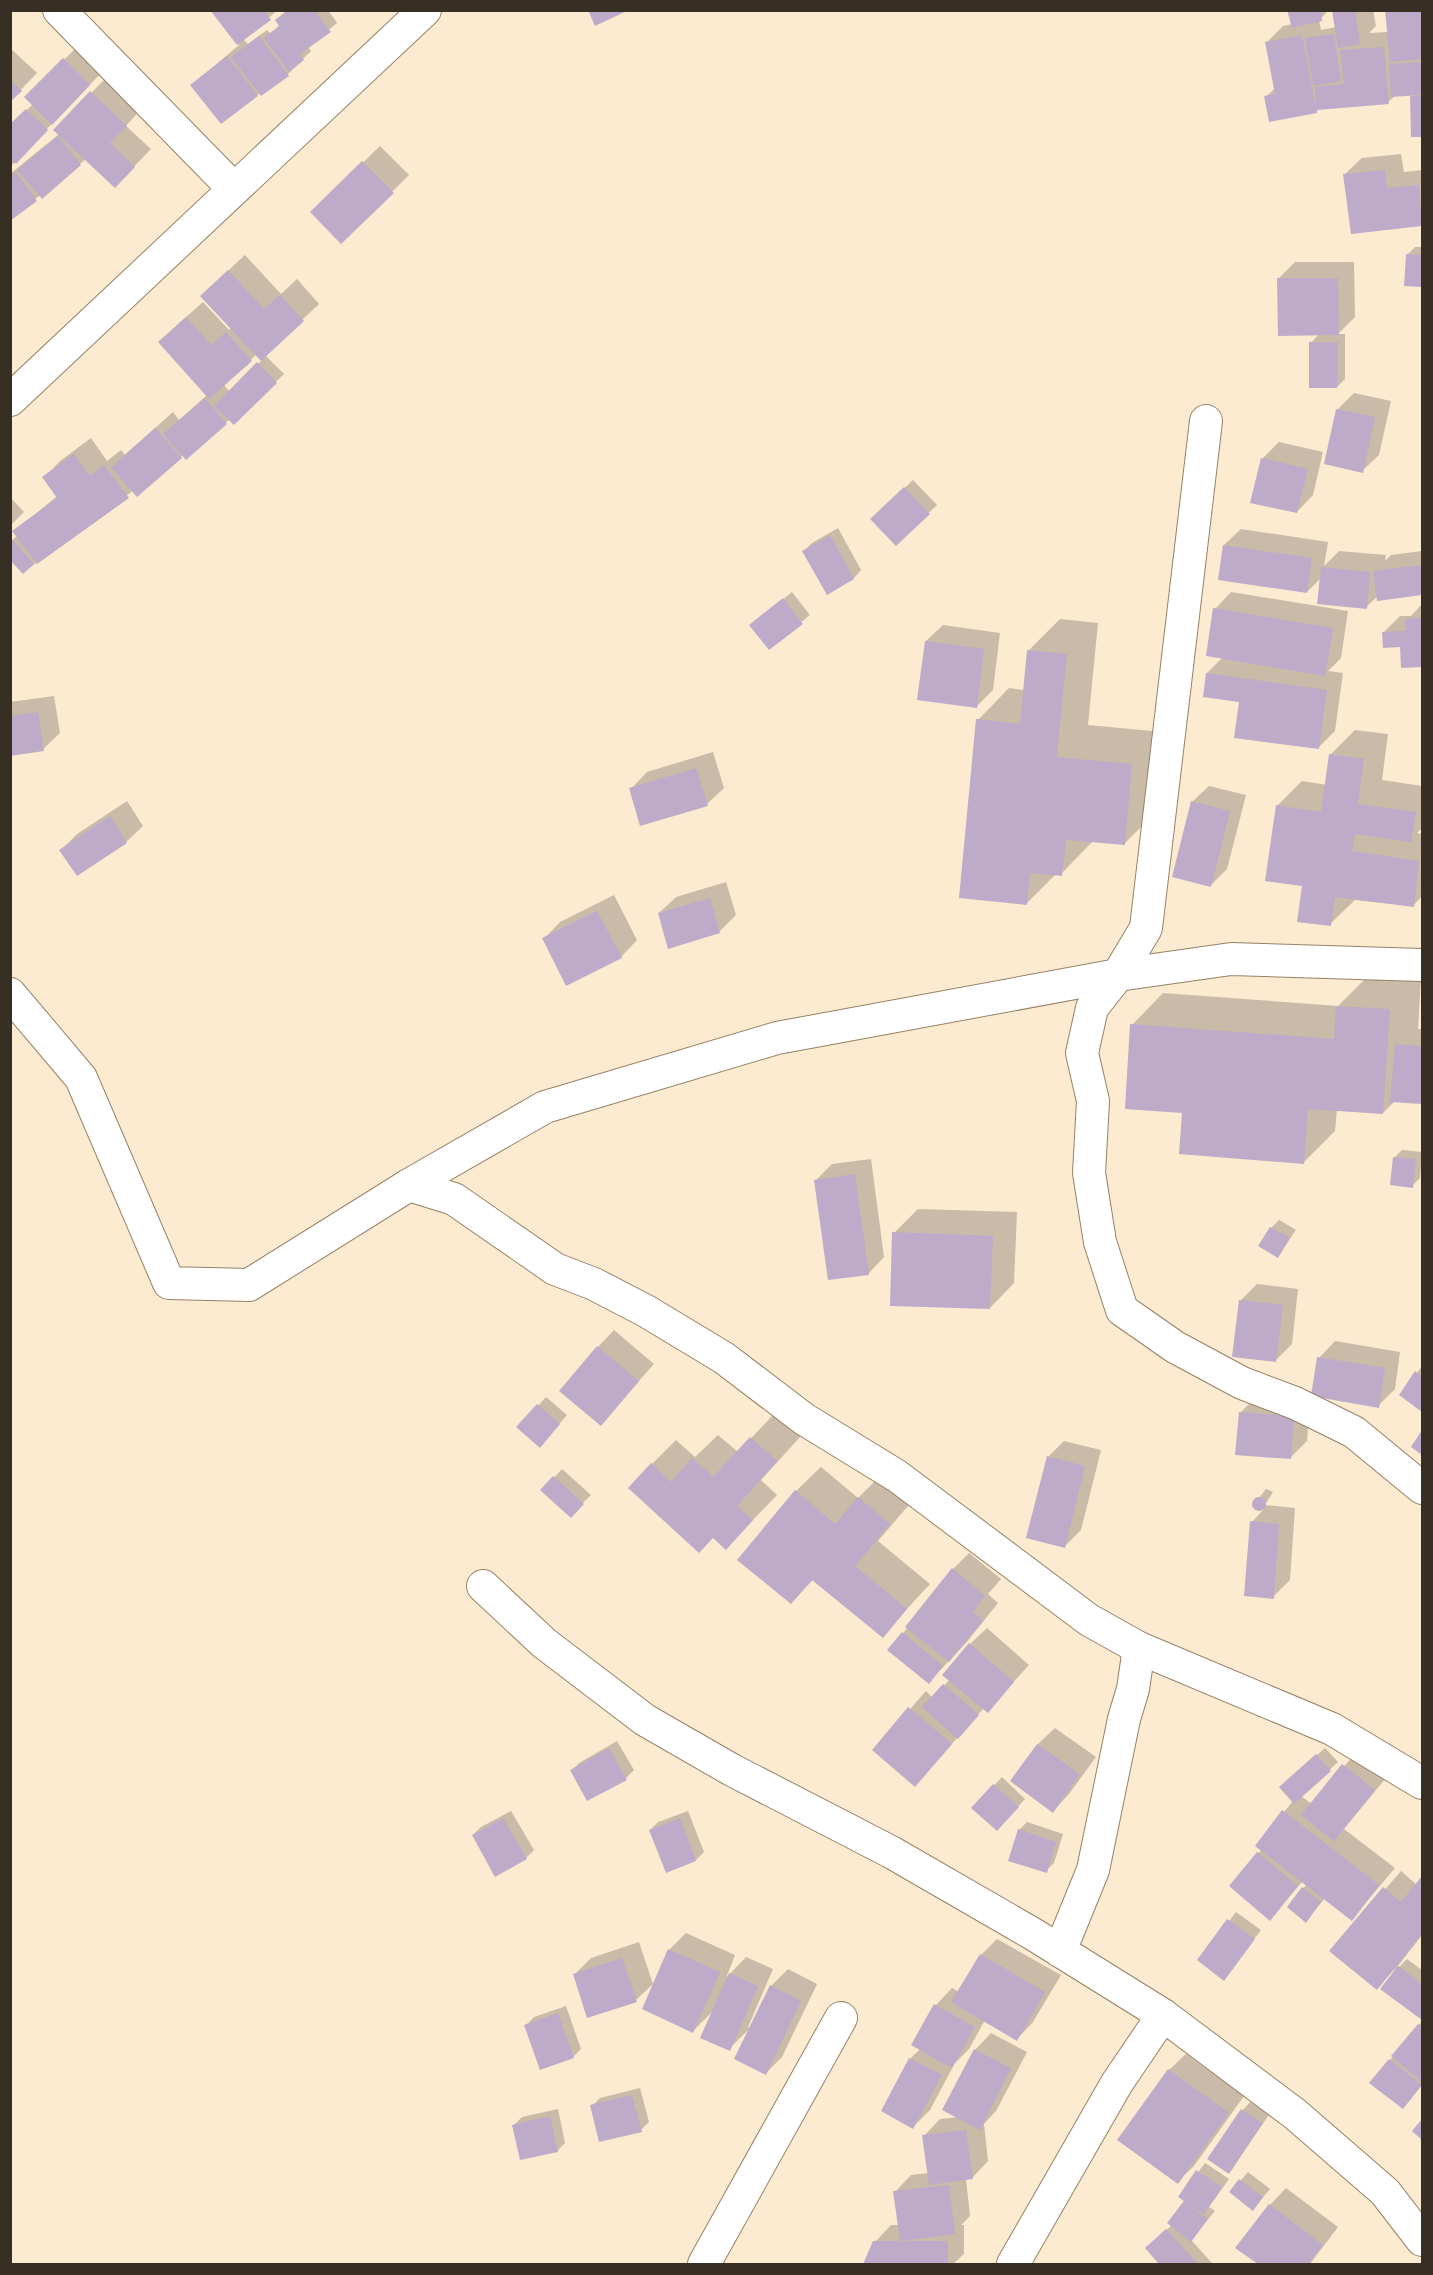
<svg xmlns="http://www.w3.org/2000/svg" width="1433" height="2275" font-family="Helvetica,sans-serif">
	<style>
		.shadow { fill: #0003; fill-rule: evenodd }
		.building { fill: #bdabc9 }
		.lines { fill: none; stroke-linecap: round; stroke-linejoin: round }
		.street-casing { stroke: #968265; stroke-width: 34 }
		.street { stroke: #fff; stroke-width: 32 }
	</style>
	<rect width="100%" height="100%" fill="#fcead1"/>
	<g class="shadow">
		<path d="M212,10h66l-35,29 5,5 19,-14 4,4 10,-9 -4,-5 10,-10h41l9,13 -29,24 3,4 -23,23 -31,21 -65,-10 47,-40z"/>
		<path d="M1289,10h40l-10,10 2,10 15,-3 -2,-17h39l3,16 -7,7 20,-1 -2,-22h35v126h-10v-39l2,-3 -19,2 -7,6 -68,6 -4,4 -50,-15 9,-9 -8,-46 16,-16 9,-2z"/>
		<path d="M81,43l25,25 -96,99v-40l23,-23 -7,-7z"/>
		<path d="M10,48l27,25 -27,28z"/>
		<path d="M108,76l34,32 -16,18 25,23 -36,37 -29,-27 -76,60v-45l49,-40 -4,-4z"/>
		<path d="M380,146l29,29 -68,67 -29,-30z"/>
		<path d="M1401,154l3,18 18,-2v54l-70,8 -7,-58 17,-16z"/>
		<path d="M1415,247h7v39l-16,-1 1,-30z"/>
		<path d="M245,255l36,39 16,-15 22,25 -54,51 19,19 -50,49 -4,-4 -44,39 -3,-3 -45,40 -4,-5 -110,82 -14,-14v-16l7,-6 -3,-4 43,-36 -13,-18 16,-17 31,-23 16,23 14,-11 4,5 48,-43 6,8 28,-25 -31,-69 27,-24 26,28 2,-3 -12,-48zM257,354l5,6 -32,32 -6,-7z"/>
		<path d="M1295,262h59l1,55 -17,17h7v45l-8,8 -26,-44 8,-9 -41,-55z"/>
		<path d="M1354,393l37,8 -12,54 -17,16 -36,-8 12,-54z"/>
		<path d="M1279,442l44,10 -10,43 -16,17 -35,-53z"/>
		<path d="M913,480l24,25 -41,39 -24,-25z"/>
		<path d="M10,497l14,15 -14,14z"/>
		<path d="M838,528l23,42 -7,8 -27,14 -23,-41 8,-8z"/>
		<path d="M1241,529l87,13 -4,24 15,-15 47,4 -1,6 6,-6 31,-4v42l-44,6v-3l-12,11 -44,-30 -15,15 -83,-47z"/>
		<path d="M792,592l18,23 -41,33 -18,-23z"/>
		<path d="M1231,592l117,19 -7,47 -13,13 15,2 -8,58 -17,17 -77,-47 -34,-28 16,-16 -8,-48z"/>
		<path d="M1422,604v61l-20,2 -1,-21 -17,-14 16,-16h11z"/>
		<path d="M1060,619l38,4 -10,102 75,7 -7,80 -32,32 -31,-3 -32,33h-5l-29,29 -49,-183 31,-32 16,2 4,-40z"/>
		<path d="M943,625l57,8 -7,57 -17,17 -50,-66z"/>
		<path d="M54,696l6,37 -17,16 -33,5v-52z"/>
		<path d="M1355,730l33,4 -6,46 40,6v42l-5,5 5,1v62l-9,10 -58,-6 -25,24 -27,-39 -26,-79 25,-25 25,4 4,-31z"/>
		<path d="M713,752l11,36 -17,16 -76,-15 16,-17z"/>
		<path d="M1209,786l37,9 -19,74 -16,16 -19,-83z"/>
		<path d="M127,801l16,25 -17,16 -65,8 16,-16z"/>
		<path d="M726,882l10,33 -17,17 -60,-19 17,-16z"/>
		<path d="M614,895l23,45 -16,17 -77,-18 16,-17z"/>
		<path d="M1370,974l51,4 -3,51h4v74l-27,-2 -12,12 -46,-4 -2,22 -31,31 -120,-50 -52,-87 31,-32 175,13z"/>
		<path d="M1402,1150l20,2 -2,26 -8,8 -18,-28z"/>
		<path d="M871,1159l13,98 -16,17 -52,-94 16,-16z"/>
		<path d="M918,1209l99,3 -3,71 -24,25 -96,-75z"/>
		<path d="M1279,1220l17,10 -18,26 -7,-28z"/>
		<path d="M1257,1284l41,5 -6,55 -16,16 -36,-59z"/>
		<path d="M614,1330l40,34 -53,60 -3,-77z"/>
		<path d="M1335,1341l65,11 -5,37 -17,17 -59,-48z"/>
		<path d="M1422,1366v44l-21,-15z"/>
		<path d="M1257,1396l53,4 -3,41 -17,17 -50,-45z"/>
		<path d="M546,1397l21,18 -20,23 -28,-11z"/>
		<path d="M775,1413l26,23 -40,44 16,15 -51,53 -74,-84 24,-24 19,17 23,-22 20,17z"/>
		<path d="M1064,1441l37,9 -20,80 -16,16 -17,-89z"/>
		<path d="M821,1467l37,31 25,-25 31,26 -36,42 52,43 -48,52 -68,-57 -23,23 5,-111z"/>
		<path d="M562,1469l29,26 -21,21 -27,-26z"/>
		<path d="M1266,1489l7,3 -8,13 30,3 -5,72 -17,17 -21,-75 12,-13h-8l-3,-3z"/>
		<path d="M969,1553l32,26 -13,15 10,9 -32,40 -37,39 -39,-32 63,-81z"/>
		<path d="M987,1628l42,37 -42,46 -3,-3 -69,77 -41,-35 52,-59 7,7 17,-19 20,-35z"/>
		<path d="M1055,1728l41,29 -27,37 -16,17 -41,-30 26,-37z"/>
		<path d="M617,1741l17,29 -8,8 -54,-7 7,-8z"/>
		<path d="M1325,1748l13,14 -37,34 11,8 47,-55 31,24 -46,56 51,39 -43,51 -27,-21 -19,23 -17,-14 18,-23 -4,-3 -33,37 -39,-33 31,-36 -5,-4 36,-44 -4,-21z"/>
		<path d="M1002,1777l23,22 -20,22 -32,-13z"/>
		<path d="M511,1811l23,39 -8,8 -53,-23 8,-8z"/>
		<path d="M688,1811l16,41 -8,8 -29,11 -17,-41 8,-8z"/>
		<path d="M1027,1822l36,12 -9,29 -8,8 -27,-41z"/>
		<path d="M1401,1871l16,14 5,-7v57l-24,31 1,1 8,-8 15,11v49l-40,-30 14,-21 -20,20 -44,-37z"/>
		<path d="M1236,1912l25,18 -37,49 -25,-19z"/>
		<path d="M686,1933l49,22 -9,23 20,-21 27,12 -25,58 3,1 20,-42 17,-17 29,15 -35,73 -16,16 -16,-45 -21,21 -15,-39 -21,21 -24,-81z"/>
		<path d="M997,1939l64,36 -28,47 -16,17 -32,-19 -16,29 -14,14 -25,47 -17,17 -3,-68 11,-11 -8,-4 23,-39 16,-17 7,4 22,-37z"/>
		<path d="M639,1942l14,42 -17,16 -62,-25 17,-17z"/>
		<path d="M566,2006l15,43 -8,8 -47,-32 8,-8z"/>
		<path d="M1422,2021v63l-12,15 -38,-17z"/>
		<path d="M991,2033l36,19 -31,59 -12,13 4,37 -16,17 -6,1 4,37 -9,9h3v29l-11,10h-88l10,-22 16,-17h8l-4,-33 16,-17 18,-2 -5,-37 16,-17 19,-2 16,-67z"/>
		<path d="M1186,2054l58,42 -50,70 -17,16 -8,-112z"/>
		<path d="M640,2088l9,34 -8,8 -49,-24 8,-8z"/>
		<path d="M1250,2102l19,13 -40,57 14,-62z"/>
		<path d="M558,2109l7,34 -8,8 -43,-26 8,-8z"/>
		<path d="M1205,2163l24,16 -20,28 6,4 -24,29 22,24h-52l-14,-16 25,-23 15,-24 -7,-5z"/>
		<path d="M1248,2172l22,17 -17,20 -22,-17z"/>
		<path d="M1286,2188l52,39 -28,37h-49l-23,-17 32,-42z"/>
	</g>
	<g class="building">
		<path d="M210,10h54l7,10 -34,25z"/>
		<path d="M288,10h26l17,22 -31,22 4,6 -15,12 -25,-34 15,-12 -4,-6z"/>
		<path d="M588,10h41l-34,16z"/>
		<path d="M1287,10h33l2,11 -30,7z"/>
		<path d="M1332,10h23l5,34 -22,4z"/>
		<path d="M1385,10h37v49l-32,3z"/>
		<path d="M1334,34l7,47 -28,5 -8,-48z"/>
		<path d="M1302,35l14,74 -1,-22 29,-3 -4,-34 44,-3 5,57 -72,6v3l-48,9 -5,-26 11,-2 -10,-52z"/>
		<path d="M259,36l30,40 -28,20 -30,-39z"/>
		<path d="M227,56l31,40 -37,28 -31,-39z"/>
		<path d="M63,58l27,27 -38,40 -28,-28z"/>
		<path d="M1422,62v33l-31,2 -2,-33z"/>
		<path d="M10,80l12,11 -12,11z"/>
		<path d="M90,91l37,35 -17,17 25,24 -20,21 -62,-58z"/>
		<path d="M1410,96h12v41h-11z"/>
		<path d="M26,109l22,21 -32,34 -6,-5v-35z"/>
		<path d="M58,136l23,29 -39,34 -25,-29z"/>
		<path d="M362,161l32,32 -53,51 -31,-32z"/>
		<path d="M1385,170l2,18 32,-3 3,41 -71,8 -8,-60z"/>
		<path d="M16,172l21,29 -27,20v-45z"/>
		<path d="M1406,254l16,1v32l-18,-1z"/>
		<path d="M228,270l36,39 16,-14 24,26 -43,40 -61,-65z"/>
		<path d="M1277,278h61l1,57 -61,1z"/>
		<path d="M186,317l25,28 15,-13 26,29 -43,38 -51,-57z"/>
		<path d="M1309,342h29l-1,46h-28z"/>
		<path d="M257,362l20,21 -43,42 -20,-19z"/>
		<path d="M205,398l22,26 -41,36 -23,-26z"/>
		<path d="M1336,409l39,8 -12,56 -39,-9z"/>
		<path d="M155,428l27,30 -45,39 -26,-30z"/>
		<path d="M74,454l16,22 14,-11 25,33 -92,66 -25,-33 45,-33 -15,-21z"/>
		<path d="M1261,458l47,11 -11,44 -47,-10z"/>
		<path d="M904,487l26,27 -34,32 -26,-27z"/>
		<path d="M830,535l24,44 -27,16 -25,-44z"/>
		<path d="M12,539l22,25 -11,10 -13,-14z"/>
		<path d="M1223,545l89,13 -5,35 -89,-13z"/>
		<path d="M1422,565v30l-45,6 -4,-30z"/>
		<path d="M1321,567l49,5 -3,37 -50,-5z"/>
		<path d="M783,598l20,26 -34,26 -20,-25z"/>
		<path d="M1213,608l120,20 -8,48 -119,-20z"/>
		<path d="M1422,618v49l-21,1 -1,-21 -17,1 -1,-16 24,-1 -1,-12z"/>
		<path d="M925,641l59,8 -7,59 -60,-8z"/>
		<path d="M1027,650l40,4 -10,103 75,7 -7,81 -59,-5 -4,36 -32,-3 -3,32 -68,-7 17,-179 44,5z"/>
		<path d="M1206,673l121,17 -8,59 -85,-11 5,-36 -36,-5z"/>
		<path d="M38,712l6,39 -34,5v-40z"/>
		<path d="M1329,754l35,5 -6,45 58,8 -5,30 -56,-8 -3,17 67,10 -5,46 -79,-10 -4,29 -34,-4 5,-36 -37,-5 11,-76 45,7z"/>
		<path d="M696,768l12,38 -68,20 -11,-38z"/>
		<path d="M1191,801l39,10 -19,76 -39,-10z"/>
		<path d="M110,816l17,27 -50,33 -18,-26z"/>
		<path d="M710,898l10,35 -52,16 -10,-36z"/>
		<path d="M597,911l25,47 -56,28 -24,-48z"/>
		<path d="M1336,1006l54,3 -7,105 -75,-5 -4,55 -125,-10 3,-41 -57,-4 5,-85 204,15z"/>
		<path d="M1395,1044l27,2v58l-32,-2z"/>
		<path d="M1393,1157l23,2 -3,29 -23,-3z"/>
		<path d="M855,1174l14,101 -41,5 -14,-100z"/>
		<path d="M1270,1227l20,11 -12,20 -20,-12z"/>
		<path d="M892,1232l101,4 -3,73 -100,-3z"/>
		<path d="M1239,1300l44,5 -7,57 -44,-5z"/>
		<path d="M597,1346l42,35 -38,45 -42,-35z"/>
		<path d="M1317,1357l68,11 -6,40 -68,-12z"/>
		<path d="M1415,1371l7,5v36l-23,-17z"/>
		<path d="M537,1404l23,20 -20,24 -24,-21z"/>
		<path d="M1239,1412l55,4 -3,43 -56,-4z"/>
		<path d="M1422,1430v25l-11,-8z"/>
		<path d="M750,1437l27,24 -40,45 16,14 -27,30 -13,-12 -14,15 -71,-65 23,-25 20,19 21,-24 21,19z"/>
		<path d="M1047,1456l38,10 -20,82 -39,-10z"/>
		<path d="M553,1476l31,28 -13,14 -31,-28z"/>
		<path d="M795,1490l40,34 23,-27 32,27 -35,42 52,43 -24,29 -71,-58 -21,24 -54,-44z"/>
		<circle cx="1259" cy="1504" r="7"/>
		<path d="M1250,1521l29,3 -5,75 -30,-3z"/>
		<path d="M952,1568l33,28 -12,16 10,8 -34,42 -44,-35z"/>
		<path d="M902,1632l41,34 -14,18 -42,-34z"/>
		<path d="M969,1643l45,39 -26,31 -46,-38z"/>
		<path d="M943,1684l36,31 -21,24 -36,-32z"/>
		<path d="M908,1707l44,37 -37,43 -43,-37z"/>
		<path d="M1037,1744l43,30 -27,39 -43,-32z"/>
		<path d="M609,1748l18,32 -40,21 -17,-31z"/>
		<path d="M1316,1754l15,17 -37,33 -15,-17z"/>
		<path d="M1342,1764l33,26 -41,51 -33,-26z"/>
		<path d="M993,1784l26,23 -22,24 -26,-23z"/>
		<path d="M1282,1810l97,75 -27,36 -97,-75z"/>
		<path d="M503,1818l24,41 -32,18 -23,-42z"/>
		<path d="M680,1818l16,43 -30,12 -17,-43z"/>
		<path d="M1018,1829l38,13 -9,31 -39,-12z"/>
		<path d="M1257,1852l41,34 -28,35 -41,-35z"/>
		<path d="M1422,1876v58l-45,56 -48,-39 54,-64 18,15z"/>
		<path d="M1302,1887l19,15 -15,21 -19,-16z"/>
		<path d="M1227,1919l28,20 -31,42 -27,-21z"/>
		<path d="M668,1949l52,23 -27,61 -51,-24z"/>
		<path d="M980,1954l65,38 -28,49 -66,-39z"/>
		<path d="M622,1958l15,44 -50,16 -14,-44z"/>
		<path d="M1398,1966l24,18v36l-42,-31z"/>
		<path d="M729,1973l29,13 -28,65 -30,-13z"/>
		<path d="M770,1985l31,16 -35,74 -32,-16z"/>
		<path d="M934,2004l41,23 -23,41 -41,-23z"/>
		<path d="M558,2013l16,45 -34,12 -16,-45z"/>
		<path d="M1418,2024l4,4v54l-31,-26z"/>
		<path d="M974,2049l37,19 -31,62 -38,-20z"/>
		<path d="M909,2058l33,17 -29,54 -32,-18z"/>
		<path d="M1389,2059l33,26 -19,24 -34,-26z"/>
		<path d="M1168,2069l61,44 -51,71 -61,-44z"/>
		<path d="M632,2095l10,37 -43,10 -9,-37z"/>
		<path d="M1241,2109l22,14 -34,51 -22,-15z"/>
		<path d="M550,2116l8,36 -38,8 -8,-35z"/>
		<path d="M1422,2119v21l-10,-9z"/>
		<path d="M966,2130l7,49 -44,6 -7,-50z"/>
		<path d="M1196,2170l26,17 -18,27 -15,-9 19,14 -17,23 -24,-19 17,-22 -6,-4z"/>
		<path d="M1239,2179l24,18 -10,14 -24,-19z"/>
		<path d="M949,2185l6,49 -55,7 -7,-50z"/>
		<path d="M1269,2204l54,41 -15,19h-50l-23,-16z"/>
		<path d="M1166,2229l32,35h-39l-14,-16z"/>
		<path d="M873,2241h75v23h-85z"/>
	</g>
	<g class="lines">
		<defs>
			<g id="street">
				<path d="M59,10l175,179"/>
				<path d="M10,400l415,-390"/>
				<path d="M1206,421l-60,507 -28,47 -26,33 -10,45 11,48 -4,72 11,69 22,68 53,37 67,36 53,20 59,29 68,56"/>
				<path d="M10,994l71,84 88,205 80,2 160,-100 136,-78 232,-69 341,-63 113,-16 191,6"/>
				<path d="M409,1185l45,14 101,70 39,15 52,27 78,47 80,61 93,57 192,144 50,28 -6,41 -9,30 -31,151 -33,81"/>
				<path d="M483,1586l61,57 101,77 87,50 159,82 142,82 130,81 132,99 90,78 37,48"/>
				<path d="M1139,1648l193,81 90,54"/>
				<path d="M704,2264l137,-246"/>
				<path d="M1013,2264l104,-181 46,-68"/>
			</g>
		</defs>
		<use href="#street" class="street-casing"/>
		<use href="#street" class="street"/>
	</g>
	<rect width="1433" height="2275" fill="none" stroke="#372f23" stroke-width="24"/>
</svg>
